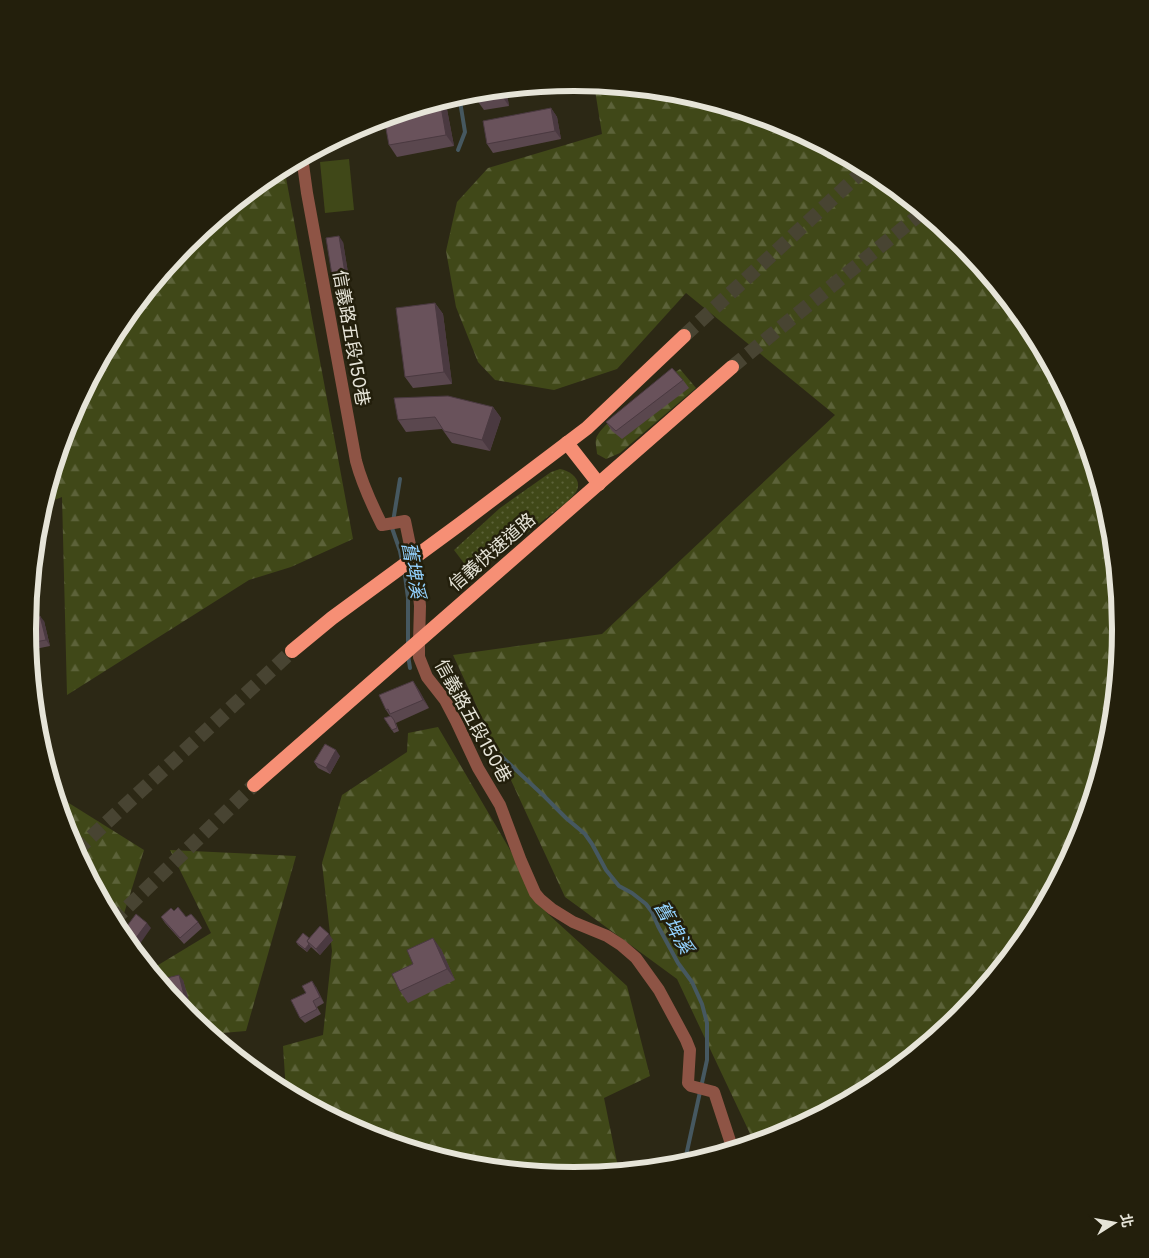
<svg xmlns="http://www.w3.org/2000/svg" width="1149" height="1258" font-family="Inter,'Noto Sans TC',sans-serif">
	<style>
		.grass { fill: url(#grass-dots) }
		.forest { fill: url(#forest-firs) }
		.pitch { fill: #404818 }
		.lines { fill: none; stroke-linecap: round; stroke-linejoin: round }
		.stream { stroke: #465860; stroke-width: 4 }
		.trunk-tunnel { stroke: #484432; stroke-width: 14; stroke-dasharray: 14 7; stroke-linecap: butt }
		.minor { stroke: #8e5445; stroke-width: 12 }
		.trunk { stroke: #f68f75; stroke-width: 14 }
		.wall { fill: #5a474e }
		.shaded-wall { fill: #4a3940 }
		.building { fill: #69525b; stroke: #4a3940 }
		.labels { text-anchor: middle; stroke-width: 5; stroke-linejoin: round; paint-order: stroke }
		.street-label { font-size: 18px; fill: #e6e4d8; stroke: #231f0c }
		.water-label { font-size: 19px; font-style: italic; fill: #93d2ff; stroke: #231f0c }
		.rim { fill: none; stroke: #e6e4d8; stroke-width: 6 }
	</style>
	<defs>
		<pattern id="grass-dots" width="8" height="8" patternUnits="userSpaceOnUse" patternTransform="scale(1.25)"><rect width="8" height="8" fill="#404818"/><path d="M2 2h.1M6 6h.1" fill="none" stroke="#5c6239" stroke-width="1.8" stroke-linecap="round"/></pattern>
		<pattern id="forest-firs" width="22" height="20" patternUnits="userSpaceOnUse" patternTransform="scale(1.25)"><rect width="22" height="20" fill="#404818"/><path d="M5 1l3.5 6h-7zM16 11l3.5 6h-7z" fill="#5c6239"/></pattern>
	</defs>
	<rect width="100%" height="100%" fill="#2c2815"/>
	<path class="grass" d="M560,469c11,2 23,11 16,23 -2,3 -6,7 -9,10l-94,73 -19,-25 46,-42 51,-36z"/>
	<g class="forest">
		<path d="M594,84l88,9 102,31 95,50 82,68 68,83 51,95 31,103 10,106 -10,107 -31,103 -51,94 -68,83 -83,68 -94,50 -30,8 -77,-163 -112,-82 -112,-242 149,-21 233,-219 -149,-122 -69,76 -63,21 -59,-10 -17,-18 -22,-55 -10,-56 11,-49 31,-34 114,-34z"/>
		<path d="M284,167l69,372 -62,28 -42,13 -182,115 -5,-198 -18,7 25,-85 51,-94 68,-83 83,-68z"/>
		<path d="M680,369l16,19 -76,65 -14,6 -9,-5c0,-4 -2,-11 -1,-15 5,-18 67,-58 84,-70z"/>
		<path d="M438,727l109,186 80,73 23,90 -46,22 15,74 -45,4 -106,-11 -103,-31 -79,-42 -3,-46 40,-11 9,-84 -10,-88 20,-68 65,-43 1,-19z"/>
		<path d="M56,795l88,55 -22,70 -5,8 -48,-90z"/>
		<path d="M170,850l126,6 -50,175 -36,3 -22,-18 -38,-46 61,-37z"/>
	</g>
	<path class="pitch" d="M349,159l5,51 -29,3 -5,-51z"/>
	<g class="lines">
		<g class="stream">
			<path d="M458,150l7,-18 -6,-37"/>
			<path d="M400,479l-8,49 8,23 2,10"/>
			<path d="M404,568l4,30v48"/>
			<path d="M408,655l2,13"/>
			<path d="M501,756l43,40 22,22 19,16 7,10 14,26 13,16 13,7 14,11 6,8 6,14 20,37 14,19 10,22 5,19v37l-23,105"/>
		</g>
		<g class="trunk-tunnel">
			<path d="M684,336l182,-168"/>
			<path d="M732,367l192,-156"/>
			<path d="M76,851l216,-200"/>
			<path d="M113,921l141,-136"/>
		</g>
		<path class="minor" d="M302,157l5,36 49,268c6,23 16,44 26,64l23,-4 13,63 2,22 -1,36v15l8,20 18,23 11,21 22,47 22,37 21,56 14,32 5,6 12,10 21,13 34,14 14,9 15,13 23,32 27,50 4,10 -2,33 3,3 23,6 19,58"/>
		<g class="trunk">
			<path d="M567,443l32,41"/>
			<path d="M292,651l40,-33 128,-94 127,-96 97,-92"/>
			<path d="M254,785l478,-418"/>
		</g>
	</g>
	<g class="wall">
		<path d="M506,89l3,17 -25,4 -8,-11 -1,-7z"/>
		<path d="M445,99l9,47 -57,11 -8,-12z"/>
		<path d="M551,108l6,9 4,22 -68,14 -6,-9z"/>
		<path d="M343,242l6,37 -12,2 -5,-6z"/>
		<path d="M435,303l8,11 9,70 -39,4 -8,-11z"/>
		<path d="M683,380l6,8 -67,51 -10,-8 -6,-9z"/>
		<path d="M493,407l8,11 -11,33 -38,-8 -10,-14 -36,3 -8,-12z"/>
		<path d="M53,473l4,6 -1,2 -5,1 -1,-1z"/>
		<path d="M44,621l6,25 -20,4 -2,-21z"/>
		<path d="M413,681l16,27 -33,15 3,8 -5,2 -10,-15 6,-2 -4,-6z"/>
		<path d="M340,756l-10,18 -12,-6 -4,-6z"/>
		<path d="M174,911l12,6 12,5 4,6 -18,16 -19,-21 -4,-6z"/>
		<path d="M333,940l-13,15 -9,-8 -4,5 -9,-7 -2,-3z"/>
		<path d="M441,949l14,31 -47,23 -8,-12 13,-27z"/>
		<path d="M183,980l6,21 -11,3 -19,-23z"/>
		<path d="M316,987l8,16 -7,4 4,7 -16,9 -5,-5z"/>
	</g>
	<g class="shaded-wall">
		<path d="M500,89h6l3,17 -8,-11z"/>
		<path d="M445,99l9,47 -8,-11 -6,-34z"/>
		<path d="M551,108l6,9 4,22 -6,-8z"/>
		<path d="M339,236l4,6 6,37 -4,-6z"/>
		<path d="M435,303l8,11 9,70 -8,-12z"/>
		<path d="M493,407l8,11 -11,33 -8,-11z"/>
		<path d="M40,616l4,5 6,25 -4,-6z"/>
		<path d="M33,660l4,6 -3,28 -2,-21z"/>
		<path d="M413,681l6,9 10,18 -6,-8z"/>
		<path d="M336,750l4,6 -10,18 -4,-6z"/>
		<path d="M147,923l4,5 -16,23 -5,-5z"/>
		<path d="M329,934l4,6 -13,15 -4,-6z"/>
		<path d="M433,938l8,11 14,31 -8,-11z"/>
		<path d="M309,944l2,3 -4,5 -2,-3z"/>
		<path d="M179,975l4,5 6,21 -5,-6z"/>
		<path d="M312,981l4,6 8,16 -4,-6z"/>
	</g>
	<g class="building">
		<path d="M500,89l1,6 -25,4 -1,-7z"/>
		<path d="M440,101l6,34 -57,10 -5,-27z"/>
		<path d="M551,108l4,23 -68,13 -4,-23z"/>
		<path d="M339,236l6,37 -13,2 -6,-37z"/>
		<path d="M435,303l9,69 -39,5 -9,-69z"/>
		<path d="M672,368l11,12 -67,51 -10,-9z"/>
		<path d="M448,396l45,11 -11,33 -38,-9 -9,-14 -37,3 -4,-22z"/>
		<path d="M53,473l2,3 -1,3h-3z"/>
		<path d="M40,616l6,24 -17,3 -1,-14 1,-11z"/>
		<path d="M30,659l3,1 -1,13z"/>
		<path d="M413,681l10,19 -33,14 -2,-5 -2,1 -7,-15z"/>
		<path d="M391,716l3,4 3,8 -5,2 -8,-12z"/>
		<path d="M325,744l11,6 -10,18 -12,-6z"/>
		<path d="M178,907l8,10 5,-3 7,8 -18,16 -19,-21 10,-9 3,3z"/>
		<path d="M136,914l11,9 -17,23 -9,-12z"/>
		<path d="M320,926l9,8 -13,15 -9,-8z"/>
		<path d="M303,933l6,5 -2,3 2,3 -4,5 -9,-7z"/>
		<path d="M433,938l14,31 -47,22 -8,-17 21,-10 -6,-14z"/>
		<path d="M179,975l5,20 -11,3 -14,-18z"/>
		<path d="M312,981l8,16 -7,4 4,8 -17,9 -9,-18 15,-7 -4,-7z"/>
	</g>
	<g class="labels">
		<g class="street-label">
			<text transform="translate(351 338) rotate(80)" y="6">信義路五段150巷</text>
			<text transform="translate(492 552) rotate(-41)" y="6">信義快速道路</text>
			<text transform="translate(473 721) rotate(61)" y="6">信義路五段150巷</text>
		</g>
		<g class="water-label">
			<text transform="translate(414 570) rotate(80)" y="7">舊埤溪</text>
			<text transform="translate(674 927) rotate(60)" y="7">舊埤溪</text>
		</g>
	</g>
	<path d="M0 0H1149V1258H0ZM36 629a538 538 0 1 1 1076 0a538 538 0 1 1-1076 0Z" fill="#231f0c" fill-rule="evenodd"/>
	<path class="rim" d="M36 629a538 538 0 1 1 1076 0a538 538 0 1 1-1076 0Z"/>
	<g transform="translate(1114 1223) rotate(79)" stroke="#231f0c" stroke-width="4" paint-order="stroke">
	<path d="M0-4L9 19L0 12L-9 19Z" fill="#e6e4d8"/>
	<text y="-8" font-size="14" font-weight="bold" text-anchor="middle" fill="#e6e4d8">北</text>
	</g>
</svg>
